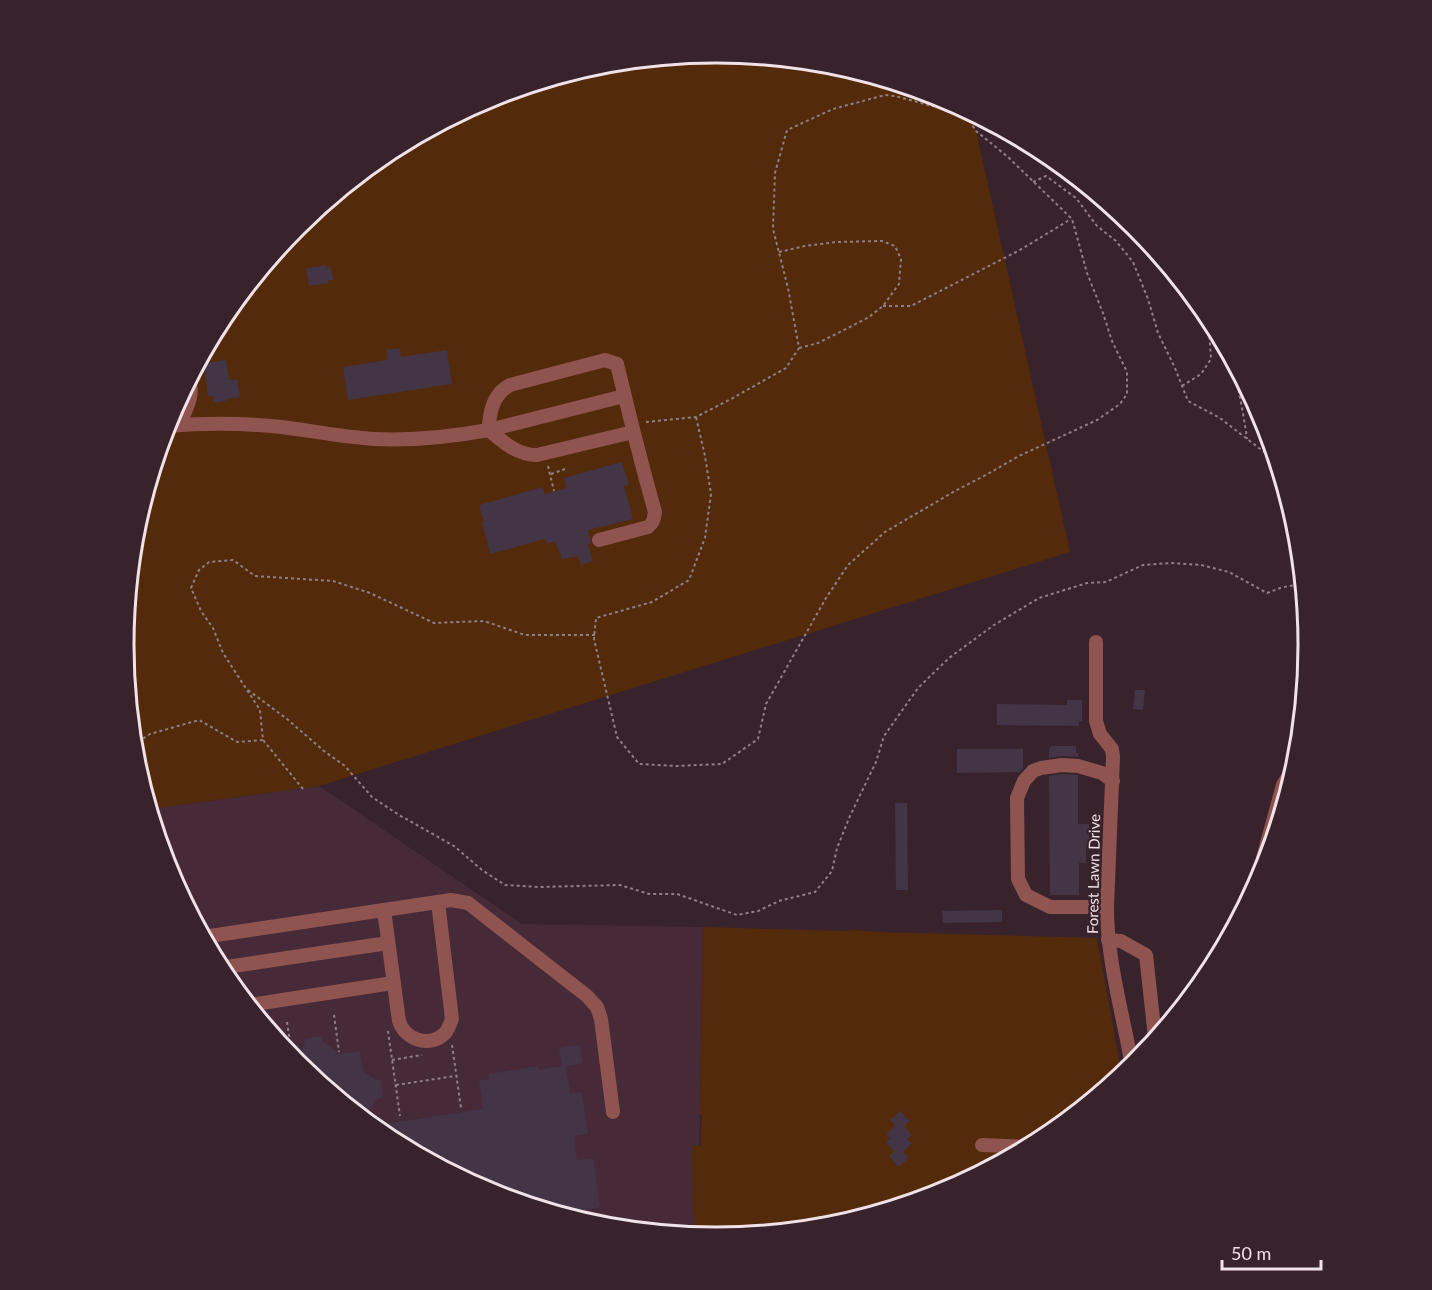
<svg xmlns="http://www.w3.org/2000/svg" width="1432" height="1290" font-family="Lato,sans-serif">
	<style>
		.built { fill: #462a37 }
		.park { fill: #532a0a }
		.building { fill: #433546 }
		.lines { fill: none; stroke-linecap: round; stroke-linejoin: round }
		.path { stroke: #917f86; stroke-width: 2; stroke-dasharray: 3 3; stroke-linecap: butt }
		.minor { stroke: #8f5350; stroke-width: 14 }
		.labels { text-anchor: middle; stroke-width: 5; stroke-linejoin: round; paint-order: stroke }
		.street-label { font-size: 15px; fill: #f1e2e8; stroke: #38232c }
		.rim { fill: none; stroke: #f1e2e8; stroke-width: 3 }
	</style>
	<rect width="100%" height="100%" fill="#38232c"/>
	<path class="built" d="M319,786l203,138 181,3 -5,309 -98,-10 -111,-34 -102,-55 -90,-73 -74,-90 -55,-103 -18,-62z"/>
	<g class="park">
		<path d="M716,53l116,11 111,34 29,15 98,439 -751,234 -169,23 -15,-49 -11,-115 11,-116 34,-111 55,-102 73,-90 90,-74 103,-55 111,-33z"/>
		<path d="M703,927l141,4 11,-1 23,2 219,6 25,137 -77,63 -103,55 -111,33 -115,11 -19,-1 -4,-29 -1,-61h9l1,-32h-2z"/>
	</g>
	<g class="building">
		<path d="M326,265l1,3 4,-1 2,13h-5l1,3 -20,3 -3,-18z"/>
		<path d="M400,348l1,9 46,-7 5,34 -104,16 -5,-33 44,-7 -1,-10z"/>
		<path d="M226,360l3,20 8,-1 3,18 -14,2v2l-12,2 -1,-7h-5l-4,-33z"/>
		<path d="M622,462l7,23 -5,1 9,33 -45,11 3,13 -3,1 5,17 -12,4 -3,-9 -16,3 -7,-18 -8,3 -2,-5 -55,15 -8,-32h2l-5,-17 64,-18 2,7 21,-6 -2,-10z"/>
		<path d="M1135,690h10l-2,20 -10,-1z"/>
		<path d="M1067,700h15v21h-3v5l-82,-1v-21l70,1z"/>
		<path d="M1051,746h25v7h2v4l-16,-1 -13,2v-10h2z"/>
		<path d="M957,749h66v19l-3,4 -63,1z"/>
		<path d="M1062,774l16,1v49h11v23h-3v16h-7v32h-29l-1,-119z"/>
		<path d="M895,803h12l1,87h-12z"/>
		<path d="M1002,910v12l-59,1 -1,-12z"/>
		<path d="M322,1036l1,6 17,12 20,-3 3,20 13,9 5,-1 2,19h-5l-9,13 2,14 -77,-65 11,-16 -1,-5z"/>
		<path d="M580,1045l3,18 -17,3 4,28 12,-2 6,42 -14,2 3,24 16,-2 7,49 -15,3 2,12 -98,-30 -102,-55 -15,-11 111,-17 -4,-28 10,-2v-5l49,-8 1,4 23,-4 -3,-18z"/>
		<path d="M900,1111l10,10 -6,5 8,9 -5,4 5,5 -9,8 6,6 -11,9 -9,-11 5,-5 -8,-9 4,-3 -4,-5 9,-8 -5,-6z"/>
	</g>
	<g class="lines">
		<g class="path">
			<path d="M1033,182l13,-6 30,22 21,28 19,15 17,21 15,37 10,34 17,35 13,33 32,17 57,44"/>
			<path d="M779,252l26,-6 31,-4 46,-1 13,5 6,13 -2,25 -16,22 -14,11 -19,10 -32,16 -19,5"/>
			<path d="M883,306h28l109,-56 51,-31"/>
			<path d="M1235,366c3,25 9,49 12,73"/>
			<path d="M1182,386l19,-12 10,-15 -3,-44"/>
			<path d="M646,422l50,-5 35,-18 55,-31 13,-20 -11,-60 -15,-59 2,-56 12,-43 46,-21 52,-14 10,1 37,10 26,5 7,3 11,17 32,26 64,62 15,54 16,40 9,28 15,31v22l-7,10 -23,16 -78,36 -35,20 -29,15 -70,41 -37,33 -22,33 -60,106 -8,35 -36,25 -46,2 -37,-2 -22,-27 -23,-98 2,-21 56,-16 37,-22 16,-42 6,-44 -6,-38 -9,-39"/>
			<path d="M548,466l6,25"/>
			<path d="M551,474l14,-5"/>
			<path d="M248,690l39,29 37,32 21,15 27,31 27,18 55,31 28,24 23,15 34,2 81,-2 29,9h28l60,21 21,-4 21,-10 36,-9 17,-21 5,-23 13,-32 26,-54 8,-26 34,-48 31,-30 45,-33 45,-27 48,-15 19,-1 37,-17 28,-2 30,2 28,7 38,21 16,-6 19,-3"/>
			<path d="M133,745l17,-11 49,-14 38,22 26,-2"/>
			<path d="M303,789l-40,-49 -3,-30 -37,-57 -10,-25 -12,-17 -10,-23 8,-18 10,-8 24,-2 22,16 78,5 37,12 64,30 50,-2 41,14h70"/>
			<path d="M334,1015l5,37"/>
			<path d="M287,1022l5,33"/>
			<path d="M388,1031l12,85"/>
			<path d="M452,1045l9,63"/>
			<path d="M392,1060l30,-5"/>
			<path d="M396,1085l59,-9"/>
		</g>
		<g class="minor">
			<path d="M179,425c6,-14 16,-29 10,-44"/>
			<path d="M166,426c39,-3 78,-3 116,1 30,4 61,10 92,12 39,2 76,-2 115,-9 14,12 28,25 48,25l96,-23"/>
			<path d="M599,540l49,-13c5,-4 6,-8 7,-15 -14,-49 -26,-98 -38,-148l-12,-4 -95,25c-17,9 -21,27 -21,45l135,-34"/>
			<path d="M1096,642v79l4,13 12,15 1,8 -6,150c0,54 16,107 25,159"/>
			<path d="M1255,887l28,-102 13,-21"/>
			<path d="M1107,907h-57l-24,-12 -8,-16 -1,-81 7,-17 9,-10 8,-3 21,-3 16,1 24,7 11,8"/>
			<path d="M384,910l15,111c6,19 32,28 47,11 3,-4 4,-8 6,-13l-14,-117"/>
			<path d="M203,937l248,-37 17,3 119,93 10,11 4,12 12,93"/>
			<path d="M1108,940l13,1 25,14 9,82 -24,22"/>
			<path d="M220,968l168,-25"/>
			<path d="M249,1005l144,-22"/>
			<path d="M1155,1037l25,-28"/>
			<path d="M982,1145l46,2"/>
		</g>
	</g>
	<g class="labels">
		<g class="street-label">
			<text transform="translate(1094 874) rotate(-89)" y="5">Forest Lawn Drive</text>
		</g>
	</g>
	<path d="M0 0H1432V1290H0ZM134 645a582 582 0 1 1 1164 0a582 582 0 1 1-1164 0Z" fill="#38232c" fill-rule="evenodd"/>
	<path class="rim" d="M134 645a582 582 0 1 1 1164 0a582 582 0 1 1-1164 0Z"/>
	<path d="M1222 1260v9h99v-9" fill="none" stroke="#f1e2e8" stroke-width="3"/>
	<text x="1231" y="1260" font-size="18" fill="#f1e2e8" stroke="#38232c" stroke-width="4.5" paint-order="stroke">50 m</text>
</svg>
